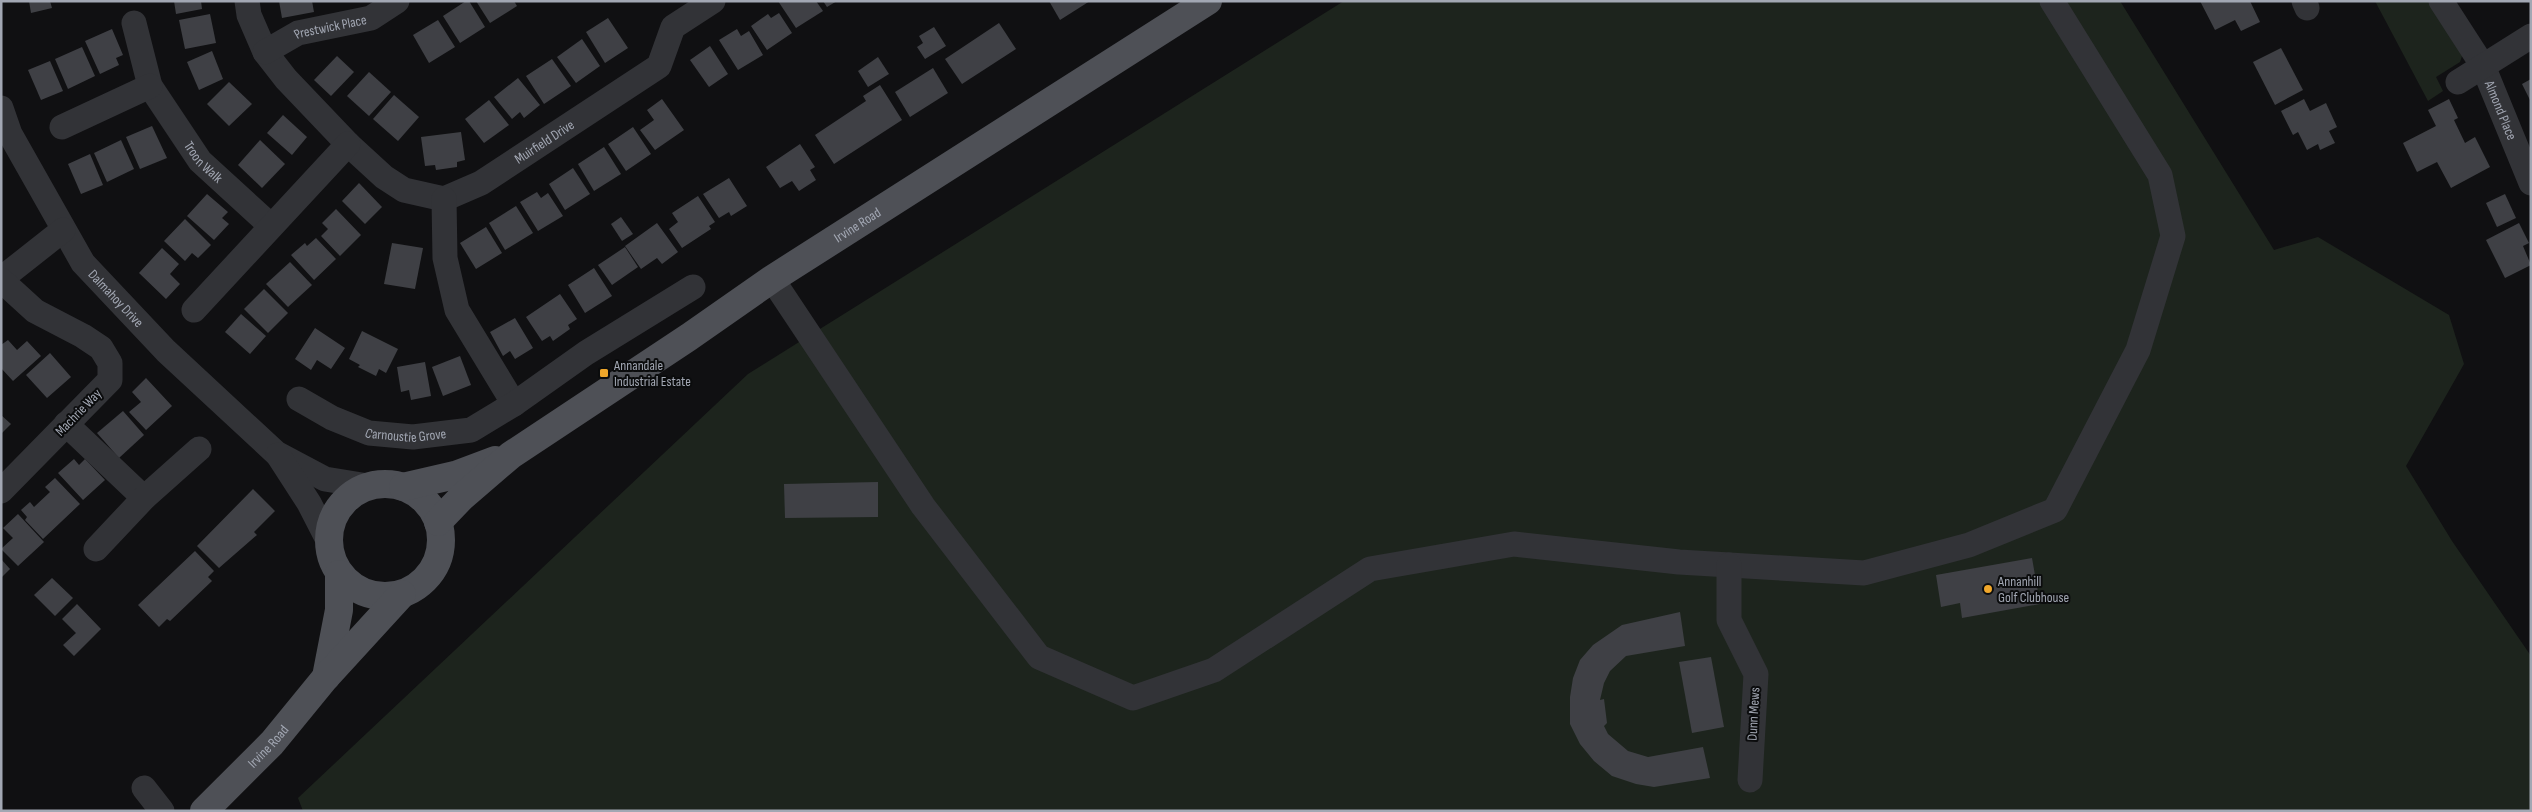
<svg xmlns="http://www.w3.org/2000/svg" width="2532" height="812" font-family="'Sofia Sans Condensed',sans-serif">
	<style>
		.green { fill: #1d241d }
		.building { fill: #3f4045 }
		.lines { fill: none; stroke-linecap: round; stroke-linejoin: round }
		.minor { stroke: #323337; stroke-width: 25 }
		.major { stroke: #4e5056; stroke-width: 28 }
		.poi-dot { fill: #f0a72b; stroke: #0b0c0d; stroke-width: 2 }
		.labels { text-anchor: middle; stroke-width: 4; stroke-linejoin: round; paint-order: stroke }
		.street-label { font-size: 14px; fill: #a2a7b3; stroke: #0b0c0d }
		.poi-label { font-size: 14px; fill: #a2a7b3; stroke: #0b0c0d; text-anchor: start }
	</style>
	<rect width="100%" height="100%" fill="#101012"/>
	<g class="green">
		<path d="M1344,1h776l154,249 44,-13 131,78 15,49 -58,102 46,75 79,115v155h-2228l-5,-13 450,-424z"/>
		<path d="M2375,1h58l32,46 -5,15 -24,15 7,14 -15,10z"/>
	</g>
	<g class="building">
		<path d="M29,1h21l2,7 -21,5z"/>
		<path d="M174,1h27l1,8 -26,5z"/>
		<path d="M279,1h33l2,11 -32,6z"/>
		<path d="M466,1h3l16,26 -25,16 -17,-27z"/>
		<path d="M476,1h38l3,5 -27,17z"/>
		<path d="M778,1h38l7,10 -27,17z"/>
		<path d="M823,1h14l-10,6z"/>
		<path d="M1049,1h41l-30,19z"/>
		<path d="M2200,1h50l10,21 -19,9 -6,-11 -20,10z"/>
		<path d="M779,13l13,20 -25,17 -16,-24 17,-12 3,4z"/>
		<path d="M210,14l6,29 -31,6 -6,-29z"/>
		<path d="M608,18l20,30 -23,15 -19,-31z"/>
		<path d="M438,20l17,27 -26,16 -16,-28z"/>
		<path d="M999,23l17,26 -54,35 -17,-25z"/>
		<path d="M934,27l12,19 -21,13 -8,-12 6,-4 -4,-7z"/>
		<path d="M112,29l11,26 -7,3 3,7 -19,9 -15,-33z"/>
		<path d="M737,29l4,7 8,-5 14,24 -25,15 -19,-30z"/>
		<path d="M582,39l18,27 -24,17 -19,-26z"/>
		<path d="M710,46l18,28 -19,13 -19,-27z"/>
		<path d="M82,47l13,29 -27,13 -13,-30z"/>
		<path d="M2281,48l22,42 -28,15 -22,-43z"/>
		<path d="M212,51l11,28 -24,11 -12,-28z"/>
		<path d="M337,56l17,16 -23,24 -17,-16z"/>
		<path d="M878,57l11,17 -21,13 -10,-16z"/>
		<path d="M552,59l19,27 -27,18 -18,-28z"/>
		<path d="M50,61l13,30 -22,9 -13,-30z"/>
		<path d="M933,68l15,25 -38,24 -15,-25z"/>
		<path d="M369,72l22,20 -22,24 -22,-20z"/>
		<path d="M518,78l22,27 -16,13 -4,-6 -8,7 -18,-22z"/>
		<path d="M2531,79v23l-9,-18z"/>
		<path d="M229,82l23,22 -23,22 -22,-22z"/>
		<path d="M880,85l22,35 -68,44 -19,-29 51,-34 -3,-5z"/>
		<path d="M394,95l25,22 -21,24 -25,-22z"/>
		<path d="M662,99l22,31 -29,20 -15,-20 14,-10 -7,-10z"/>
		<path d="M2304,99l6,12 16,-8 11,24 -8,4 6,12 -15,7 -2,-6 -11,6 -9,-18 -5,3 -12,-24z"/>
		<path d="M2449,99l9,19 -4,2 11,23 10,-6 15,30 -39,21 -14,-26 -20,10 -14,-29 33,-17 -8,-16z"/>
		<path d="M489,100l20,25 -25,18 -19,-24z"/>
		<path d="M283,115l24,22 -15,18 -25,-22z"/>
		<path d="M152,126l15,32 -27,11 -14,-32z"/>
		<path d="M633,127l18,27 -25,17 -18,-27z"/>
		<path d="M461,132l4,28 -8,2v5l-21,3 -1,-5 -10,1 -4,-29z"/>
		<path d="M121,140l13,29 -27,13 -13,-29z"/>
		<path d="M260,140l25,24 -23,24 -24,-23z"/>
		<path d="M800,144l15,23 -5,3 6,10 -17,11 -7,-10 -12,7 -14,-21z"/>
		<path d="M604,147l17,27 -27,17 -16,-27z"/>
		<path d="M90,154l13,31 -22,9 -13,-30z"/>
		<path d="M573,168l17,26 -25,16 -16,-26z"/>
		<path d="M729,178l18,28 -16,10 -2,-4 -10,6 -16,-24z"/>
		<path d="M359,183l23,24 -17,17 -23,-23z"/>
		<path d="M537,192l4,6 7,-5 15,23 -25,15 -18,-29z"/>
		<path d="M207,194l21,18 -6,6 7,6 -15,16 -27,-24z"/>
		<path d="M2505,194l11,24 -19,9 -11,-24z"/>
		<path d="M698,196l17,26 -6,4 2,3 -29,19 -13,-19 9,-7 -6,-9z"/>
		<path d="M516,206l17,27 -28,17 -16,-27z"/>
		<path d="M336,209l25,26 -21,21 -19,-20 7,-7 -6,-6z"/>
		<path d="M621,217l12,17 -11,7 -11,-17z"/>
		<path d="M185,219l26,26 -13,13 -6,-5 -7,8 -21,-20z"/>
		<path d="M657,223l21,29 -16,12 -5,-6 -16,11 -16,-23z"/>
		<path d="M2519,223l10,20 -6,3 8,19 -26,13 -19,-38z"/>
		<path d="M486,227l16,26 -26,16 -16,-26z"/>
		<path d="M316,238l20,21 -22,21 -23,-25 14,-12 2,3z"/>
		<path d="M392,243l31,5 -8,41 -31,-5z"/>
		<path d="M625,247l13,20 -26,18 -14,-20z"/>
		<path d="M162,248l17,16 -9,10 10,10 -14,15 -27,-26z"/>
		<path d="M290,262l22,23 -24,22 -22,-23z"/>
		<path d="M594,268l18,28 -27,17 -17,-28z"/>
		<path d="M264,289l24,24 -20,20 -24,-24z"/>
		<path d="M560,294l17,25 -9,6 2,4 -17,12 -3,-5 -8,5 -16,-24z"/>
		<path d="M241,314l25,22 -16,18 -25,-22z"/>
		<path d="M515,318l18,30 -18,11 -5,-8 -7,5 -13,-24z"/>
		<path d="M315,328l30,20 -14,21 -14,-9 -6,10 -16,-11z"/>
		<path d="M362,331l36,18 -12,24 -7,-4 -3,7 -18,-9 2,-2 -11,-6z"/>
		<path d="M8,340l9,10 10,-9 14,15 -28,25 -12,-13v-23z"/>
		<path d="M50,353l21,24 -24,21 -21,-23z"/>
		<path d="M460,356l11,29 -28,11 -11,-29z"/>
		<path d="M425,362l6,34 -20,4 -2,-10 -8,2 -4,-25z"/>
		<path d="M146,378l26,28 -26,24 -17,-18 12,-10 -9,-10z"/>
		<path d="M123,411l21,24 -25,23 -22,-25z"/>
		<path d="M1,415l10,9 -10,10z"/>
		<path d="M74,459l5,6 6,-6 20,21 -22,20 -25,-27z"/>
		<path d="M55,478l25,26 -37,35 -18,-19 2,-3 -6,-7 9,-8 4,5 16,-15 -5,-5z"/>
		<path d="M878,482v35l-93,1 -1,-34z"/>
		<path d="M253,489l22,22 -21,21 3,3 -38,33 -22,-22z"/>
		<path d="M18,514l26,28 -26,24 -17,-17 12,-11 -10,-10z"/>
		<path d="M195,551l19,20 -6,6 4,4 -42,40 -3,-2 -8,8 -21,-22z"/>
		<path d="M2032,558l8,46 -78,14 -2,-15 -19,4 -5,-32z"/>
		<path d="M1,559l9,10 -9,9z"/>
		<path d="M52,578l21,20 -18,18 -21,-21z"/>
		<path d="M77,604l24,25 -27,27 -11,-11 13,-12 -14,-14z"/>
		<path d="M1680,612l5,34 -59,10 -16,15 -6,12 -4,17 4,-1 3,24 -3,3 4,8 20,17 20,6 55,-10 7,31 -56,9 -18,-3 -24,-8 -18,-15 -14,-17 -10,-20v-27l3,-19 7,-18 13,-15 29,-20z"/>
		<path d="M1711,657l13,70 -32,6 -13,-71z"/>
	</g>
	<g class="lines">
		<g class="minor">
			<path id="s1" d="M247,1l2,14 16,37 21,27 62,65 36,33 20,13 40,9 37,-16 178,-117 14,-39 40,-26"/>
			<path d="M2304,1l3,7"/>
			<path id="s2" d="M2441,1l42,65 48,117"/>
			<path id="s3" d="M134,23l16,63 50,75 70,64"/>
			<path id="s4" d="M265,52l33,-19 73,-15 26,-17"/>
			<path d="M2458,82l73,-46"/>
			<path id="s5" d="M1,108l9,26 73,129 83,88 110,102 49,26 43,7"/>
			<path d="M62,127l88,-41"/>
			<path d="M444,199l1,59 12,52 57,94"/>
			<path d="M1,279l62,-49"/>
			<path d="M772,279l151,227 116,151 94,41 81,-28 156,-101 144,-25 165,18 185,11 105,-28 86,-35 83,-160 35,-114 -13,-61 -108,-174"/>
			<path d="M1,280l34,31 48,25 18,12 9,15v17l-109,111"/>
			<path d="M194,310l154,-166"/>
			<path id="s6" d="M299,399l33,19 37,15 44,4 58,-7 43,-26 72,-51 107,-66"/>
			<path d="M66,424l78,74"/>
			<path d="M278,455l31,48 19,37"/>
			<path d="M96,549l48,-51 55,-49"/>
			<path d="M1729,565v55l27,54 -6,106"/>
			<path d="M144,788l18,23"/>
		</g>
		<g class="major">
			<circle cx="385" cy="540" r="56"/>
			<path d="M403,487l52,-12 40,-15"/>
			<path id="s7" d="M438,522l24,-25 49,-42 178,-118 83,-58 436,-278"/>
			<path d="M326,677l13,-67v-36"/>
			<path id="s8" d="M204,811l68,-68 54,-66 76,-83"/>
		</g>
	</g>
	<g class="poi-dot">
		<rect x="599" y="368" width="10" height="10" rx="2.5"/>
		<circle cx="1988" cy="589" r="5"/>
	</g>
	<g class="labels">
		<g class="street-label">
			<text dy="5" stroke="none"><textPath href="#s4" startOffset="71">Prestwick Place</textPath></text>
			<text dy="5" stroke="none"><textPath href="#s2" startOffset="125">Almond Place</textPath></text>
			<text dy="5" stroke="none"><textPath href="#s1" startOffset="408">Muirfield Drive</textPath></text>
			<text dy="5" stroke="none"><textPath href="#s3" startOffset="158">Troon Walk</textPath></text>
			<text dy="5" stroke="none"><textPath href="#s7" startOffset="515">Irvine Road</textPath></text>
			<text dy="5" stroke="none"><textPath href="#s5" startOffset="224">Dalmahoy Drive</textPath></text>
			<text transform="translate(78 412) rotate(-46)" y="5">Machrie Way</text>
			<text dy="5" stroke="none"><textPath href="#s6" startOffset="115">Carnoustie Grove</textPath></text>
			<text transform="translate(1753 714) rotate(-87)" y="5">Dunn Mews</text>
			<text dy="5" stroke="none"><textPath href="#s8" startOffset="91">Irvine Road</textPath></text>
		</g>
		<g class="poi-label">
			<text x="614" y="370">Annandale<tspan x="614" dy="16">Industrial Estate</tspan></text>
			<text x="1998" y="586">Annanhill<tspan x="1998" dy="16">Golf Clubhouse</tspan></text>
		</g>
	</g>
	<rect width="2532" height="812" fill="none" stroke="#a2a7b3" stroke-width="5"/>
</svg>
